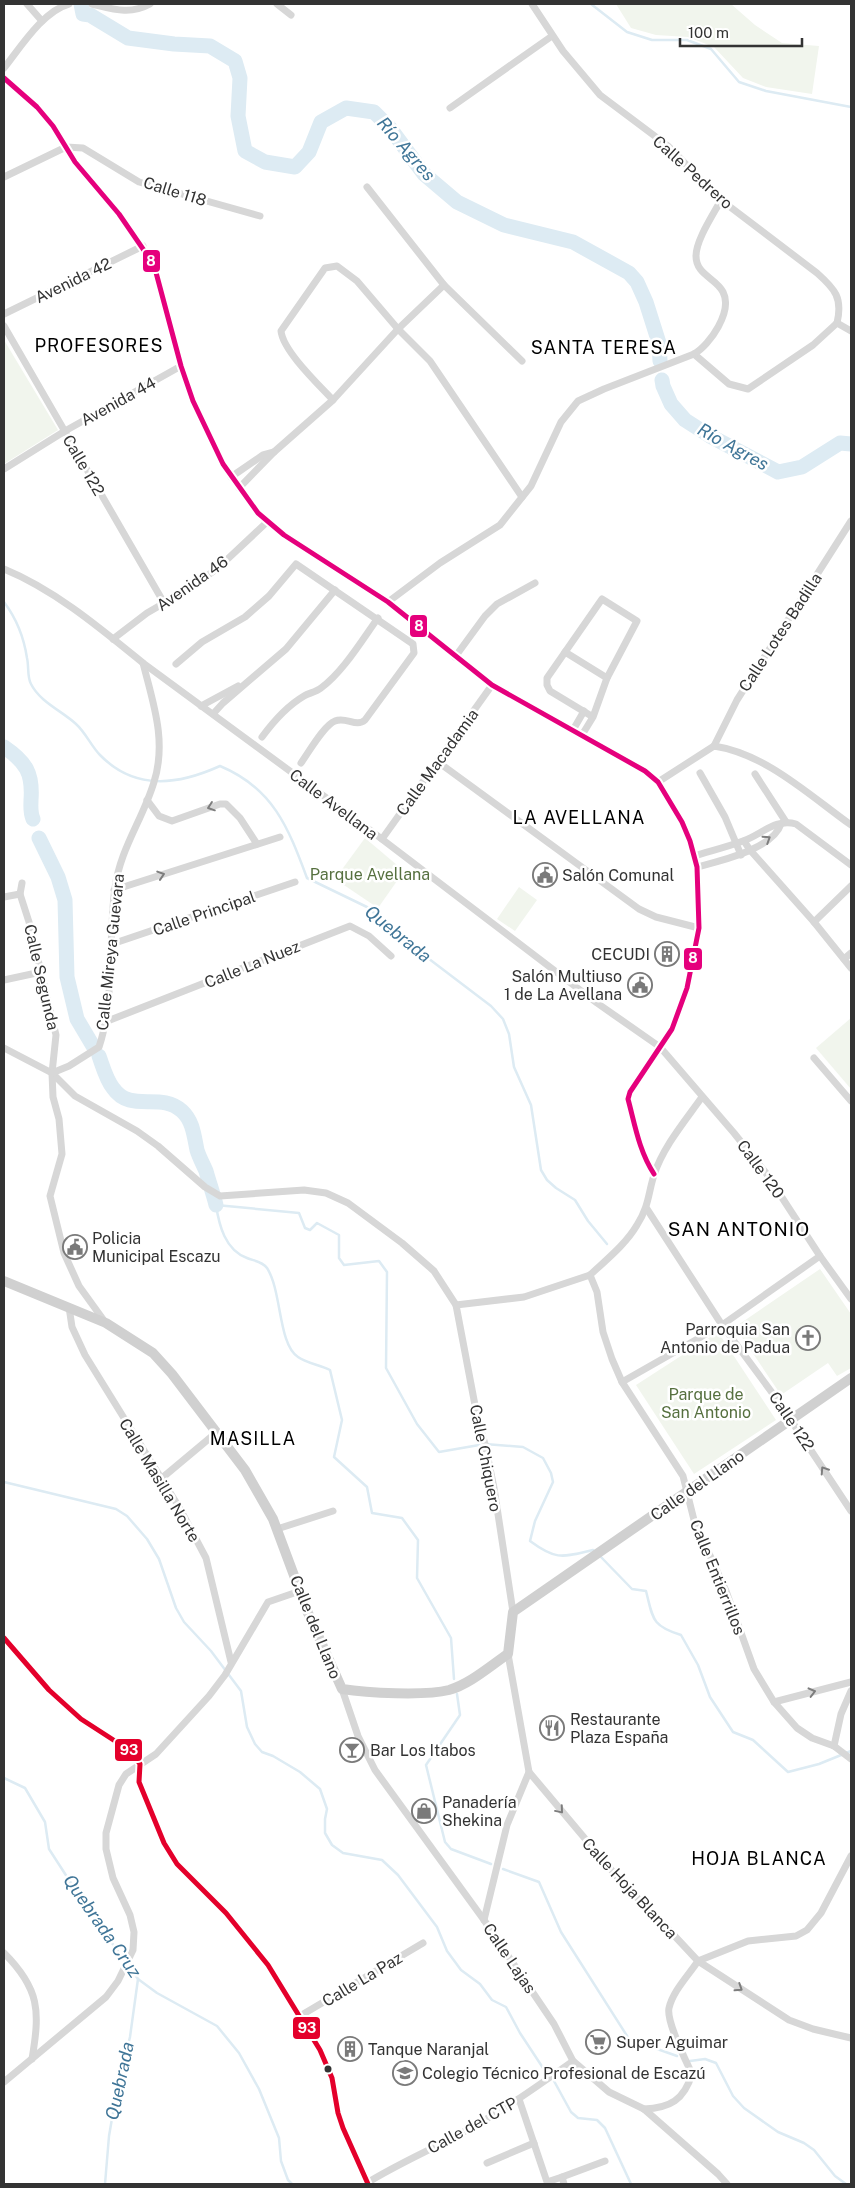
<svg xmlns="http://www.w3.org/2000/svg" width="855" height="2188" font-family="'Public Sans',sans-serif">
	<style>
		.green { fill: #f1f5ed }
		.lines { fill: none; stroke-linecap: round; stroke-linejoin: round }
		.stream { stroke: #ddebf3; stroke-width: 2.5 }
		.river { stroke: #ddebf3; stroke-width: 15 }
		.minor { stroke: #d7d7d7; stroke-width: 7 }
		.secondary { stroke: #d0d0d0; stroke-width: 10 }
		.bus-1-casing { stroke: #fff; stroke-width: 9 }
		.bus-2-casing { stroke: #fff; stroke-width: 9 }
		.bus-1 { stroke: #e5007d; stroke-width: 5 }
		.bus-2 { stroke: #e4002b; stroke-width: 5 }
		.oneway { stroke: #7d7d7d }
		.bus-dot { fill: #333; stroke: #fff; stroke-width: 2 }
		.labels { text-anchor: middle; stroke-width: 5; stroke-linejoin: round; paint-order: stroke }
		.street-label { font-size: 16px; fill: #333; stroke: #fff }
		.park-label { font-size: 16px; fill: #56703f; stroke: #fff }
		.poi-label { font-size: 16px; fill: #333; stroke: #fff; text-anchor: start }
		.water-label { font-size: 18px; font-style: italic; fill: #3f7597; stroke: #fff }
		.neighbourhood-label { font-size: 18px; letter-spacing: 1px; fill: #000; stroke: #fff }
		.quarter-label { font-size: 19px; letter-spacing: 1px; fill: #000; stroke: #fff }
		.line-badge { stroke: #fff; stroke-width: 2 }
		.badge-label { font-size: 14px; text-anchor: middle; font-weight: bold; fill: #fff }
	</style>
	<rect width="100%" height="100%" fill="#fff"/>
	<g class="green">
		<path d="M616,4h115l24,21 27,18 37,3 -7,48 -46,-7 -23,-9 -29,-31 -26,-10 -32,-2 -25,-7z"/>
		<path d="M4,340l54,90 -54,34z"/>
		<path d="M365,838l39,33 -26,37 -43,-29z"/>
		<path d="M519,887l18,13 -22,31 -18,-12z"/>
		<path d="M851,1018v71l-35,-41z"/>
		<path d="M820,1269l31,45v54l-14,8 -9,-13 -47,32 -46,-68z"/>
		<path d="M718,1332l58,88 -82,54 -58,-89z"/>
	</g>
	<g class="lines">
		<g class="stream">
			<path d="M591,4l36,28 25,8h35l24,9 28,33 27,9 85,16"/>
			<path d="M4,602c12,16 20,36 23,56 2,8 0,19 4,26 9,18 31,27 45,40 10,9 15,22 24,31 35,36 78,30 120,11 53,22 68,61 87,112l62,30 22,22 100,76 12,13 6,15 5,33 17,38 10,65 6,10 9,8 19,12 13,21 19,23"/>
			<path d="M4,1482l112,27 11,7 20,23 12,20 17,49 8,14 27,29 30,40 6,36 8,17 7,8 11,4 27,16 20,17 7,20 -2,10v14l7,12 11,8 39,7 16,15 39,52 10,24 14,19 19,14 12,16 14,7 14,26 25,38"/>
			<path d="M599,1555l33,34 14,2c7,27 5,35 35,44l17,30 12,32 23,35 20,8 35,32 31,-8 32,-13"/>
			<path d="M454,1679l-3,-41 -34,-60 1,-38 -16,-22 -30,-5 -5,-26 -33,-30 8,-37 -12,-50c-10,-5 -24,-7 -32,-13 -20,-13 -16,-66 -31,-89 -5,-7 -13,-7 -20,-10 -22,-8 -28,-33 -31,-53l83,8 6,15 5,2 7,-7 22,12v23l5,7 35,-4 8,11 -1,96 31,56 22,28 46,-8 38,3 20,11 8,15 2,9 -18,39 -5,20c27,20 33,16 63,9l2,2"/>
			<path d="M457,1694l3,21 -34,50 19,77 6,7 40,15"/>
			<path d="M4,1778l21,10 20,34 4,27 42,65 47,65 19,14 60,33 22,27 20,36 20,49 2,23 7,19 4,4"/>
			<path d="M503,1869l36,13 22,50 68,107 48,17"/>
			<path d="M690,2061l15,-2 11,4 17,33 11,12 34,24 26,11 10,7 21,26 11,8"/>
			<path d="M554,2081l17,31 7,6 19,2 8,8 26,56"/>
			<path d="M105,2184l4,-48 9,-52 12,-47 8,-58"/>
		</g>
		<g class="river">
			<path d="M81,4l2,10 7,1 38,23 46,6 36,2 25,15 5,17 -2,38 7,35 20,11 30,5 14,-15 12,-30 25,-14 28,4 16,16 34,46 33,28 47,23 69,17 56,31 8,9 9,20 13,41 1,18"/>
			<path d="M662,380l1,6 8,18 14,16 25,16 68,36 24,-5 38,-24 11,1"/>
			<path d="M4,747c22,15 29,26 27,53 0,6 -1,12 2,19"/>
			<path d="M39,838l19,39 7,23 2,77 10,42 16,27"/>
			<path d="M99,1056c4,11 7,23 14,32 18,26 47,3 69,23 11,10 12,25 15,39 2,7 6,14 9,21 3,11 7,22 10,34"/>
		</g>
		<g class="minor">
			<path d="M27,4l15,17"/>
			<path d="M92,4c21,5 38,11 58,0"/>
			<path d="M277,4l14,11"/>
			<path d="M532,4l31,47 37,44 68,51 53,54 96,73c18,16 26,25 20,50"/>
			<path d="M4,68c16,-20 39,-57 65,-64"/>
			<path d="M4,78l33,29 16,19 22,36 44,52 35,51 27,101 12,35 30,63 35,49 26,22 104,67 104,83 153,86 13,11 24,40 8,19 7,26 2,61 -12,60 -15,41 -42,63 -2,7c7,26 11,52 26,75"/>
			<path d="M450,108l102,-72"/>
			<path d="M4,177l62,-30 17,1 56,34 121,34"/>
			<path d="M367,187l77,98 78,76"/>
			<path d="M4,314l139,-68"/>
			<path d="M837,323l14,8"/>
			<path d="M4,326l160,277"/>
			<path d="M694,354l35,30 19,5 65,-44 24,-22"/>
			<path d="M333,400c-14,-15 -50,-49 -52,-69l44,-63 12,-2 20,15 41,48 32,32 92,136"/>
			<path d="M4,469l61,-38 116,-65"/>
			<path d="M231,477l32,-22 11,-3"/>
			<path d="M239,488l35,-36 59,-52 65,-71 46,-44"/>
			<path d="M4,569c51,21 96,59 139,94l223,164 231,176 63,44 74,86 32,40 54,83 31,43"/>
			<path d="M388,602l52,-39 60,-38 31,-39 30,-64 17,-21 26,-12 90,-35c16,-9 39,-43 29,-62 -7,-14 -27,-17 -27,-36 0,-16 17,-41 25,-56"/>
			<path d="M113,639l34,-26 43,-25 28,-20 49,-46"/>
			<path d="M565,652l42,26"/>
			<path d="M455,657l30,-41 12,-12 38,-21"/>
			<path d="M176,664l26,-22 43,-25 24,-21 27,-32 117,80 1,9 -49,67c-9,8 -19,-4 -30,1 -11,4 -26,31 -34,42"/>
			<path d="M201,706l37,-20"/>
			<path d="M213,714l10,-11 63,-54 49,-59"/>
			<path d="M573,730l11,-19"/>
			<path d="M582,735l11,-18 14,-39 30,-57 -35,-22 -55,79v7l3,6 43,26"/>
			<path d="M262,737c11,-15 25,-31 42,-41 5,-3 12,-4 17,-8 22,-16 41,-48 57,-70"/>
			<path d="M714,746l23,-46 114,-179"/>
			<path d="M438,762l201,147 17,8 43,11"/>
			<path d="M700,773l25,44 16,38"/>
			<path d="M755,774l31,48"/>
			<path d="M658,782l56,-36c52,8 95,49 137,79"/>
			<path d="M147,800l12,16 13,5 48,-17h6l14,14 17,26"/>
			<path d="M382,839l110,-154"/>
			<path d="M744,841l6,9 64,72 37,46"/>
			<path d="M694,856c16,-5 33,-9 49,-15 18,-6 32,-23 53,-17l55,41"/>
			<path d="M697,867c23,-6 76,-18 84,-43"/>
			<path d="M22,883l-2,11 9,28 27,113 -4,38 1,24 6,22 3,35 -12,42 14,57 15,33 26,36"/>
			<path d="M114,890l166,-53"/>
			<path d="M4,897l16,-3"/>
			<path d="M814,922l37,-36"/>
			<path d="M112,944l183,-62"/>
			<path d="M844,959l7,-6"/>
			<path d="M4,980l37,-8"/>
			<path d="M105,1022l245,-96 19,10 22,20"/>
			<path d="M4,1048l48,25 23,23 62,35 21,15 47,41 15,9 84,-6 22,3 22,10 54,40 32,28 22,34 22,116 7,23 9,44 19,124"/>
			<path d="M814,1058l37,43"/>
			<path d="M52,1073l17,-7 30,-19c16,-47 9,-109 16,-159 5,-39 28,-69 39,-106 13,-41 -1,-79 -11,-119"/>
			<path d="M647,1209l75,116 57,77 72,109"/>
			<path d="M590,1275c16,-15 36,-31 47,-50 12,-19 11,-31 17,-50 9,-28 31,-54 48,-78"/>
			<path d="M456,1305l68,-8 66,-22 7,17 6,40 9,27 10,23 61,94 11,44 32,71 28,78 20,33 23,26 15,10 22,8 17,13"/>
			<path d="M69,1307l3,20 13,28 94,152 27,51 25,104"/>
			<path d="M622,1382l100,-57 98,-69"/>
			<path d="M162,1478l55,-46"/>
			<path d="M277,1529l56,-18"/>
			<path d="M4,1638l45,52 32,29 51,33 8,12 -1,18 25,61 13,21 49,49 42,52 52,85 12,28 6,35 5,15 25,56"/>
			<path d="M508,1654l21,118 95,113 32,31 42,45 91,59 24,9 38,9"/>
			<path d="M342,1689l16,47 17,34 109,150 70,104 19,37 36,31 35,17 74,65 9,10"/>
			<path d="M774,1702l77,-20"/>
			<path d="M834,1746l7,-32 10,-23"/>
			<path d="M484,1920l23,-95 22,-53"/>
			<path d="M4,1953c36,36 36,58 28,106"/>
			<path d="M698,1961l50,-20 48,-5 11,-6 14,-17 30,-57"/>
			<path d="M300,2016l123,-73"/>
			<path d="M4,2082l102,-85 12,-16 15,-31 1,-18 -4,-17 -17,-37 -7,-29v-16l13,-48 7,-11 30,-20 53,-58 16,-21 43,-73 32,-11"/>
			<path d="M519,2099l28,83 15,-5 2,7"/>
			<path d="M644,2109c26,-1 40,-9 48,-35 -6,-13 -26,-53 -23,-66 4,-17 19,-32 29,-47"/>
			<path d="M487,2163l47,-20"/>
			<path d="M562,2177l43,-16"/>
			<path d="M367,2183c29,-18 59,-31 89,-47 41,-21 79,-48 117,-75"/>
		</g>
		<path class="secondary" d="M4,1281l102,42 47,30 19,21 73,96 28,49 35,94 34,76c25,4 83,7 107,1 21,-6 41,-24 59,-36l5,-42 338,-234"/>
		<defs>
			<path id="bus-1" d="M4,78l33,29 16,19 22,36 44,52 35,51 27,101 12,35 30,63 35,49 26,22 104,67 104,83 153,86 13,11 24,40 8,19 7,26 2,61 -12,60 -15,41 -42,63 -2,7c7,26 11,52 26,75"/>
			<path id="bus-2" d="M4,1638l45,52 32,29 51,33 8,12 -1,18 25,61 13,21 49,49 42,52 52,85 12,28 6,35 5,15 25,56"/>
		</defs>
		<use href="#bus-1" class="bus-1-casing"/>
		<use href="#bus-2" class="bus-2-casing"/>
		<use href="#bus-1" class="bus-1"/>
		<use href="#bus-2" class="bus-2"/>
	</g>
	<defs><path id="oneway-chevron" d="M-2-3.5L2.5 0L-2 3.5" fill="none" stroke-width="1.6" stroke-linecap="round" stroke-linejoin="round" transform="scale(1.25)"/></defs>
	<g class="oneway">
		<use href="#oneway-chevron" transform="translate(211 807) rotate(161)"/>
		<use href="#oneway-chevron" transform="translate(767 839) rotate(-33)"/>
		<use href="#oneway-chevron" transform="translate(161 875) rotate(-18)"/>
		<use href="#oneway-chevron" transform="translate(824 1470) rotate(-123)"/>
		<use href="#oneway-chevron" transform="translate(812 1692) rotate(-14)"/>
		<use href="#oneway-chevron" transform="translate(560 1810) rotate(50)"/>
		<use href="#oneway-chevron" transform="translate(739 1988) rotate(33)"/>
	</g>
	<defs>
		<symbol id="civic-ring" viewBox="-11 -11 22 22"><circle r="9.5" fill="#fff" stroke="#7a7a7a" stroke-width="1.5"/><path d="M-.6-6.5H3V-4.5H.6V-3L4-1V1h2V6H-6V1h2V-1L-.6-3ZM-1.2 2.5V6h2.4V2.5Z" fill="#7a7a7a"/></symbol>
		<symbol id="building-ring" viewBox="-11 -11 22 22"><circle r="9.5" fill="#fff" stroke="#7a7a7a" stroke-width="1.5"/><path d="M-4-6H4V6H1V3H-1V6H-4ZM-2.5-4.3h1.7v1.8h-1.7ZM.8-4.3h1.7v1.8H.8ZM-2.5-1h1.7V.8h-1.7ZM.8-1h1.7V.8H.8Z" fill="#7a7a7a"/></symbol>
		<symbol id="church-ring" viewBox="-11 -11 22 22"><circle r="9.5" fill="#fff" stroke="#7a7a7a" stroke-width="1.5"/><path d="M-1.2-6h2.4v3.5h3.3v2.4h-3.3V6h-2.4V-.1h-3.3v-2.4h3.3Z" fill="#7a7a7a"/></symbol>
		<symbol id="restaurant-ring" viewBox="-11 -11 22 22"><circle r="9.5" fill="#fff" stroke="#7a7a7a" stroke-width="1.5"/><path d="M-5-6h1v4h1v-4h1v4h1v-4h1v5L-1.5 .5V6h-2V.5L-5-1ZM5-6V6H3V1.5H1.5Q1.5-4 5-6Z" fill="#7a7a7a"/></symbol>
		<symbol id="bar-ring" viewBox="-11 -11 22 22"><circle r="9.5" fill="#fff" stroke="#7a7a7a" stroke-width="1.5"/><path d="M-6-5H6L.8 .8V4.5H3.5V6h-7V4.5H-.8V.8Z" fill="#7a7a7a"/></symbol>
		<symbol id="shop-ring" viewBox="-11 -11 22 22"><circle r="9.5" fill="#fff" stroke="#7a7a7a" stroke-width="1.5"/><path d="M-5-2.5h2.3a2.7 3.5 0 0 1 5.4 0H5L5.5 6h-11ZM-1.5-2.5h3a1.5 2.3 0 0 0-3 0Z" fill="#7a7a7a"/></symbol>
		<symbol id="supermarket-ring" viewBox="-11 -11 22 22"><circle r="9.5" fill="#fff" stroke="#7a7a7a" stroke-width="1.5"/><path d="M-6-5.5h2.5l.6 2H6L4.5 2H-2.5L-4.4-4H-6ZM-1.5 3.2a1.3 1.3 0 1 0 .1 0ZM3 3.2a1.3 1.3 0 1 0 .1 0Z" fill="#7a7a7a"/></symbol>
		<symbol id="school-ring" viewBox="-11 -11 22 22"><circle r="9.5" fill="#fff" stroke="#7a7a7a" stroke-width="1.5"/><path d="M0-5L7-2L0 1L-7-2ZM-4 1L0 2.5L4 1V4Q0 6-4 4Z" fill="#7a7a7a"/></symbol>
	</defs>
	<g fill-rule="evenodd">
		<use href="#civic-ring" x="531" y="861" width="28" height="28"/>
		<use href="#building-ring" x="653" y="940" width="28" height="28"/>
		<use href="#civic-ring" x="626" y="971" width="28" height="28"/>
		<use href="#civic-ring" x="61" y="1233" width="28" height="28"/>
		<use href="#church-ring" x="794" y="1324" width="28" height="28"/>
		<use href="#restaurant-ring" x="538" y="1714" width="28" height="28"/>
		<use href="#bar-ring" x="338" y="1736" width="28" height="28"/>
		<use href="#shop-ring" x="410" y="1797" width="28" height="28"/>
		<use href="#supermarket-ring" x="584" y="2028" width="28" height="28"/>
		<use href="#building-ring" x="336" y="2035" width="28" height="28"/>
		<use href="#school-ring" x="391" y="2059" width="28" height="28"/>
	</g>
	<circle class="bus-dot" cx="328" cy="2069" r="4.5"/>
	<g class="labels">
		<g class="street-label">
			<text transform="translate(693 172) rotate(42)" y="6">Calle Pedrero</text>
			<text transform="translate(175 191) rotate(17)" y="6">Calle 118</text>
			<text transform="translate(73 280) rotate(-26)" y="6">Avenida 42</text>
			<text transform="translate(118 401) rotate(-29)" y="6">Avenida 44</text>
			<text transform="translate(84 465) rotate(60)" y="6">Calle 122</text>
			<text transform="translate(192 583) rotate(-35)" y="6">Avenida 46</text>
			<text transform="translate(780 632) rotate(-57)" y="6">Calle Lotes Badilla</text>
			<text transform="translate(437 762) rotate(-54)" y="6">Calle Macadamia</text>
			<text transform="translate(334 804) rotate(37)" y="6">Calle Avellana</text>
			<text transform="translate(204 913) rotate(-19)" y="6">Calle Principal</text>
			<text transform="translate(110 952) rotate(-84)" y="6">Calle Mireya Guevara</text>
			<text transform="translate(252 964) rotate(-22)" y="6">Calle La Nuez</text>
			<text transform="translate(42 977) rotate(77)" y="6">Calle Segunda</text>
			<text transform="translate(761 1169) rotate(54)" y="6">Calle 120</text>
			<text transform="translate(792 1421) rotate(56)" y="6">Calle 122</text>
			<text transform="translate(486 1458) rotate(79)" y="6">Calle Chiquero</text>
			<text transform="translate(160 1480) rotate(59)" y="6">Calle Masilla Norte</text>
			<text transform="translate(697 1485) rotate(-35)" y="6">Calle del Llano</text>
			<text transform="translate(718 1577) rotate(68)" y="6">Calle Entierrillos</text>
			<text transform="translate(316 1627) rotate(68)" y="6">Calle del Llano</text>
			<text transform="translate(630 1888) rotate(47)" y="6">Calle Hoja Blanca</text>
			<text transform="translate(510 1958) rotate(56)" y="6">Calle Lajas</text>
			<text transform="translate(362 1979) rotate(-31)" y="6">Calle La Paz</text>
			<text transform="translate(472 2125) rotate(-29)" y="6">Calle del CTP</text>
		</g>
		<g class="park-label">
			<text x="370" y="880">Parque Avellana</text>
			<text x="706" y="1400">Parque de<tspan x="706" dy="18">San Antonio</tspan></text>
		</g>
		<g class="poi-label">
			<text x="562" y="881">Salón Comunal</text>
			<text x="650" y="960" text-anchor="end">CECUDI</text>
			<text x="622" y="982" text-anchor="end">Salón Multiuso<tspan x="622" dy="18">1 de La Avellana</tspan></text>
			<text x="92" y="1244">Policia<tspan x="92" dy="18">Municipal Escazu</tspan></text>
			<text x="790" y="1335" text-anchor="end">Parroquia San<tspan x="790" dy="18">Antonio de Padua</tspan></text>
			<text x="570" y="1725">Restaurante<tspan x="570" dy="18">Plaza España</tspan></text>
			<text x="370" y="1756">Bar Los Itabos</text>
			<text x="442" y="1808">Panadería<tspan x="442" dy="18">Shekina</tspan></text>
			<text x="616" y="2048">Super Aguimar</text>
			<text x="368" y="2055">Tanque Naranjal</text>
			<text x="422" y="2079">Colegio Técnico Profesional de Escazú</text>
		</g>
		<g class="water-label">
			<text transform="translate(406 149) rotate(49)" y="6">Río Agres</text>
			<text transform="translate(733 447) rotate(29)" y="6">Río Agres</text>
			<text transform="translate(398 934) rotate(39)" y="6">Quebrada</text>
			<text transform="translate(102 1926) rotate(55)" y="6">Quebrada Cruz</text>
			<text transform="translate(120 2081) rotate(-78)" y="6">Quebrada</text>
		</g>
		<g class="neighbourhood-label">
			<text x="99" y="352">PROFESORES</text>
			<text x="604" y="354">SANTA TERESA</text>
			<text x="579" y="824">LA AVELLANA</text>
			<text x="253" y="1445">MASILLA</text>
			<text x="759" y="1865">HOJA BLANCA</text>
		</g>
		<g class="quarter-label">
			<text x="739" y="1236">SAN ANTONIO</text>
		</g>
	</g>
	<g class="line-badge">
		<rect x="142" y="249" width="19" height="24" rx="5" fill="#e5007d"/>
		<rect x="409" y="614" width="19" height="24" rx="5" fill="#e5007d"/>
		<rect x="683" y="947" width="20" height="24" rx="5" fill="#e5007d"/>
		<rect x="114" y="1738" width="29" height="24" rx="5" fill="#e4002b"/>
		<rect x="292" y="2016" width="29" height="24" rx="5" fill="#e4002b"/>
	</g>
	<g class="badge-label">
		<text x="151" y="266">8</text>
		<text x="419" y="631">8</text>
		<text x="693" y="963">8</text>
		<text x="129" y="1755">93</text>
		<text x="307" y="2033">93</text>
	</g>
	<rect width="855" height="2188" fill="none" stroke="#333333" stroke-width="10"/>
	<path d="M680 38v8h122v-8" fill="none" stroke="#333333" stroke-width="2.5"/>
	<text x="688" y="38" font-size="15" fill="#333333" stroke="#ffffff" stroke-width="4" paint-order="stroke">100 m</text>
</svg>
